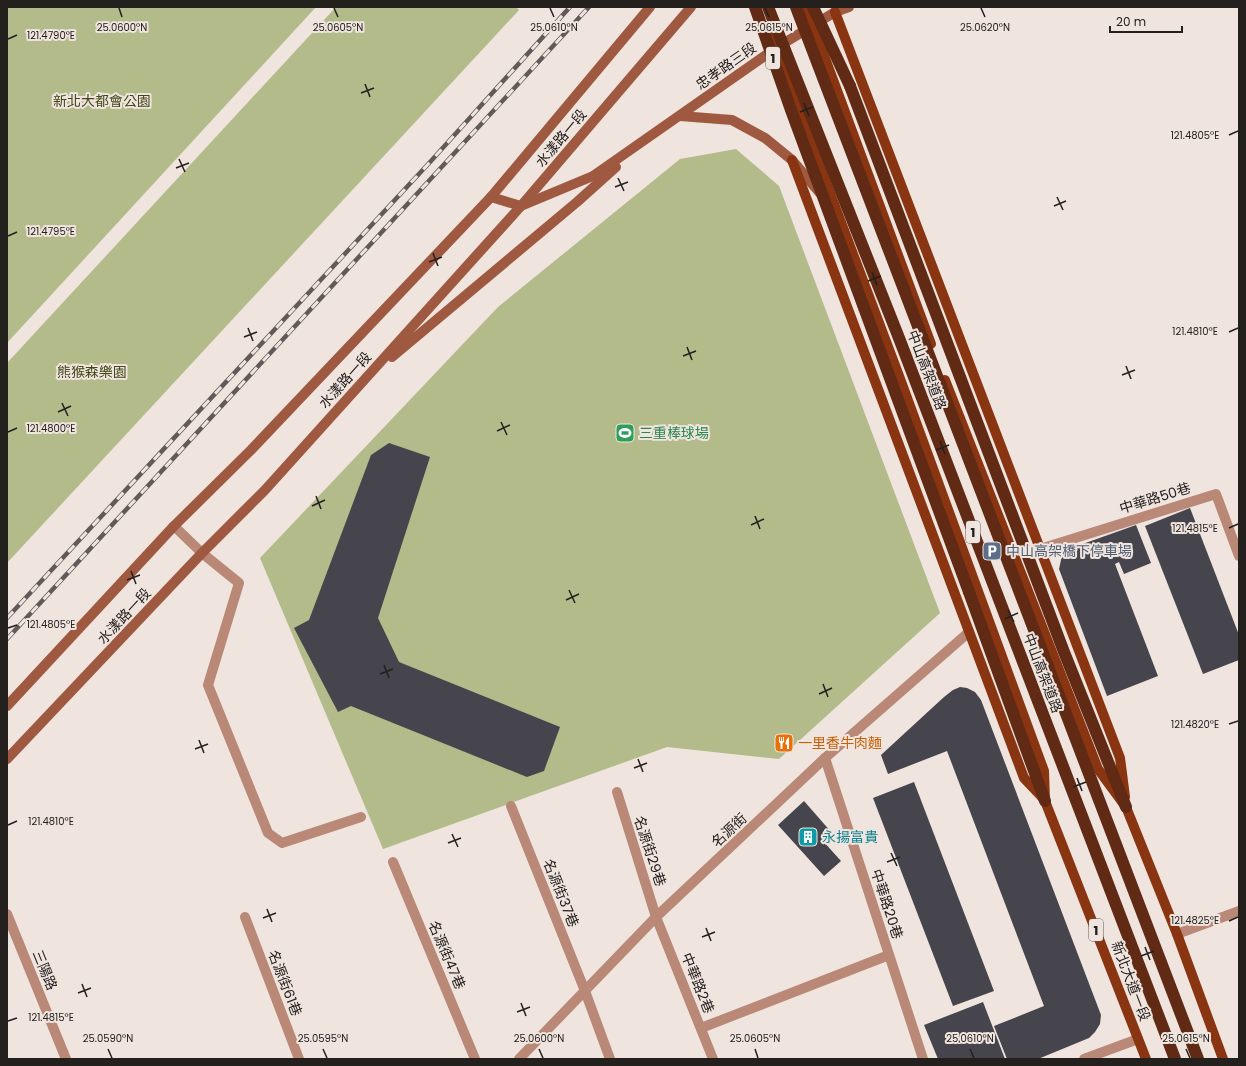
<svg xmlns="http://www.w3.org/2000/svg" width="1246" height="1066" font-family="Poppins,'Noto Sans TC',sans-serif">
	<style>
		.green { fill: #b3bb8a }
		.building { fill: #46444d }
		.lines { fill: none; stroke-linecap: round; stroke-linejoin: round }
		.lane { stroke: #b98877; stroke-width: 10 }
		.street { stroke: #b98877; stroke-width: 10 }
		.secondary { stroke: #9f5940; stroke-width: 10 }
		.primary { stroke: #893511; stroke-width: 10 }
		.highway { stroke: #612a14; stroke-width: 12 }
		.rail-casing { stroke: #615b58; stroke-width: 4.5 }
		.rail { stroke: #efe4de; stroke-width: 3; stroke-dasharray: 9; stroke-linecap: butt }
		.highway-bridge { stroke: #612a14; stroke-width: 12 }
		.ticks { fill: none; stroke: #24201e; stroke-width: 1.5 }
		.labels { text-anchor: middle; stroke-width: 4; stroke-linejoin: round; paint-order: stroke }
		.shield { fill: #efe4de; stroke: #615b58; stroke-width: 1 }
		.shield-label { font-size: 13px; font-weight: bold; fill: #24201e }
		.street-label { font-size: 14px; fill: #24201e; stroke: #efe4de }
		.park-label { font-size: 14px; fill: #424717; stroke: #efe4de }
		.leisure-label { font-size: 14px; fill: #27864d; stroke: #efe4de; text-anchor: start }
		.service-label { font-size: 14px; fill: #4e5e75; stroke: #efe4de; text-anchor: start }
		.food-label { font-size: 14px; fill: #c56008; stroke: #efe4de; text-anchor: start }
		.culture-label { font-size: 14px; fill: #0d838f; stroke: #efe4de; text-anchor: start }
		.ticks-label { font-size: 10px; text-anchor: middle; fill: #24201e; stroke: #efe4de; stroke-width: 4; stroke-linejoin: round; paint-order: stroke }
	</style>
	<rect width="100%" height="100%" fill="#efe4de"/>
	<g class="green">
		<path d="M7,7h309l-309,336z"/>
		<path d="M336,7h180l3,3 -512,553v-200z"/>
		<path d="M736,149l43,37 161,427 -161,146 -112,-12 -284,102 -123,-291 238,-251 182,-148z"/>
	</g>
	<g class="building">
		<path d="M389,443l41,14 -52,161 21,44 161,65 -16,44 -17,6 -176,-71 -13,6 -44,-84 15,-8 62,-165z"/>
		<path d="M1190,508l49,127v25l-36,14 -58,-148z"/>
		<path d="M1136,525l15,38 -27,11 -5,-12 -4,2 43,112 -51,20 -48,-127 4,-18z"/>
		<path d="M960,687l7,1 8,4 6,8 120,315 -1,9 -5,8 -6,6 -51,21h-31l-13,-33 50,-20 -97,-255 -59,23 -7,-19 63,-58 9,-7z"/>
		<path d="M914,782l80,209 -41,15 -80,-208z"/>
		<path d="M804,801l28,32 -9,8 18,20 -17,15 -46,-51z"/>
		<path d="M983,1002l22,57h-67l-14,-34z"/>
	</g>
	<g class="lines">
		<g class="lane">
			<path d="M1040,549l176,-55 23,62"/>
			<path d="M617,792l39,125 57,142"/>
			<path d="M511,806l74,185 25,68"/>
			<path d="M393,862l82,197"/>
			<path d="M1177,934l62,-23"/>
			<path d="M701,1028l188,-73"/>
		</g>
		<g class="street">
			<path d="M174,526l28,27 37,30 -31,102 60,148 14,10 79,-26"/>
			<path d="M825,758l98,301"/>
			<path d="M7,914l59,145"/>
			<path d="M245,917l54,142"/>
			<path d="M519,1059l137,-142 169,-159 144,-126"/>
			<path d="M1084,1059l54,-20"/>
		</g>
		<g class="secondary">
			<path d="M680,116l52,4 33,18 27,22 27,32"/>
			<path d="M491,197l30,9 72,-30 183,-128 59,-36 14,-5"/>
			<path d="M392,357l185,-155 39,-35"/>
			<path d="M7,706l167,-180 77,-76 240,-253 159,-190"/>
			<path d="M7,759l195,-206 63,-63 256,-284 170,-199"/>
		</g>
		<g class="primary">
			<path d="M806,7l125,337"/>
			<path d="M835,12l285,746 5,39"/>
			<path d="M767,26l132,350 145,395 1,30 101,258"/>
			<path d="M792,160l232,618 19,20"/>
			<path d="M945,380l153,389 28,38 51,127 46,125"/>
		</g>
		<g class="highway">
			<path d="M850,86l214,566 62,155"/>
			<path d="M969,592l76,209"/>
		</g>
		<defs>
			<g id="rail">
				<path d="M7,618l424,-457 139,-154"/>
				<path d="M7,639l582,-632"/>
			</g>
		</defs>
		<use href="#rail" class="rail-casing"/>
		<use href="#rail" class="rail"/>
		<g class="highway-bridge">
			<path d="M755,7l36,103 178,482"/>
			<path d="M768,7l131,331 276,721"/>
			<path d="M796,7l402,1052"/>
			<path d="M813,7l37,79"/>
		</g>
	</g>
	<path class="ticks" d="M119,8l3,9M334,8l4,9M550,8l4,9M765,8l4,9M981,8l4,9M8,39l9,-4M365,84l5,13M361,93l13,-5M804,103l5,13M800,112l13,-5M1229,135l9,-4M179,159l6,13M176,168l13,-5M618,178l6,13M615,187l13,-5M1057,197l6,13M1054,206l12,-5M8,236l9,-4M433,253l5,13M429,262l13,-5M872,272l5,13M868,281l13,-5M248,328l5,13M1229,332l9,-4M244,337l13,-5M687,347l5,13M683,356l13,-5M1126,366l5,13M1122,375l13,-5M62,403l6,13M58,412l13,-6M501,422l6,13M497,431l13,-6M8,432l9,-4M940,441l5,13M936,450l13,-5M316,496l5,13M312,506l13,-6M755,516l5,13M751,525l13,-6M1229,528l9,-4M131,571l5,13M127,580l13,-5M569,590l6,13M566,600l13,-6M1008,610l6,12M1005,619l13,-6M8,628l9,-3M384,665l5,13M380,674l13,-5M823,684l5,13M819,694l13,-6M1229,724l9,-3M199,740l5,13M195,749l13,-5M638,759l5,13M634,768l13,-5M1077,778l5,13M1073,787l13,-5M8,825l9,-4M452,834l6,13M448,843l13,-5M891,853l6,13M887,862l13,-5M267,909l5,13M263,918l13,-5M1229,921l9,-4M706,928l5,13M702,937l13,-5M1145,947l5,13M1141,956l13,-5M82,984l5,13M78,993l13,-5M521,1003l5,13M517,1012l13,-5M8,1021l9,-3M108,1049l4,9M323,1049l4,9M539,1049l4,9M755,1049l3,9M970,1049l4,9M1186,1049l4,9"/>
	<defs>
		<symbol id="stadium-square" viewBox="-11 -11 22 22"><rect x="-9" y="-9" width="18" height="18" rx="4" fill="#2e9e5b" stroke="#efe4de"/><path d="M0-5a6.5 5 0 1 0 0 10a6.5 5 0 1 0 0-10ZM-3.5-1.8h7v3.6h-7Z" fill="#fff"/></symbol>
		<symbol id="parking-square" viewBox="-11 -11 22 22"><rect x="-9" y="-9" width="18" height="18" rx="4" fill="#5c6f8a" stroke="#efe4de"/><path d="M-3.5-5.5H1a3.5 3.5 0 0 1 0 7H-1V5.5H-3.5ZM-1-3.4V-.6H.8a1.4 1.4 0 0 0 0-2.8Z" fill="#fff"/></symbol>
		<symbol id="restaurant-square" viewBox="-11 -11 22 22"><rect x="-9" y="-9" width="18" height="18" rx="4" fill="#e8710a" stroke="#efe4de"/><path d="M-5-6h1v4h1v-4h1v4h1v-4h1v5L-1.5 .5V6h-2V.5L-5-1ZM5-6V6H3V1.5H1.5Q1.5-4 5-6Z" fill="#fff"/></symbol>
		<symbol id="building-square" viewBox="-11 -11 22 22"><rect x="-9" y="-9" width="18" height="18" rx="4" fill="#0f9aa8" stroke="#efe4de"/><path d="M-4-6H4V6H1V3H-1V6H-4ZM-2.5-4.3h1.7v1.8h-1.7ZM.8-4.3h1.7v1.8H.8ZM-2.5-1h1.7V.8h-1.7ZM.8-1h1.7V.8H.8Z" fill="#fff"/></symbol>
	</defs>
	<g fill-rule="evenodd">
		<use href="#stadium-square" x="614" y="422" width="22" height="22"/>
		<use href="#parking-square" x="981" y="540" width="22" height="22"/>
		<use href="#restaurant-square" x="773" y="732" width="22" height="22"/>
		<use href="#building-square" x="797" y="826" width="22" height="22"/>
	</g>
	<g class="labels">
		<g class="shield">
			<rect x="766" y="47" width="14" height="22" rx="3"/>
			<rect x="966" y="521" width="14" height="22" rx="3"/>
			<rect x="1089" y="919" width="14" height="22" rx="3"/>
		</g>
		<g class="shield-label">
			<text x="773" y="63">1</text>
			<text x="973" y="537">1</text>
			<text x="1096" y="935">1</text>
		</g>
		<g class="street-label">
			<text transform="translate(726 66) rotate(-35)" y="5">忠孝路三段</text>
			<text transform="translate(561 138) rotate(-50)" y="5">水漾路一段</text>
			<text transform="translate(927 370) rotate(69)" y="5">中山高架道路</text>
			<text transform="translate(345 380) rotate(-48)" y="5">水漾路一段</text>
			<text transform="translate(1155 498) rotate(-17)" y="5">中華路50巷</text>
			<text transform="translate(124 616) rotate(-47)" y="5">水漾路一段</text>
			<text transform="translate(1043 673) rotate(69)" y="5">中山高架道路</text>
			<text transform="translate(729 830) rotate(-43)" y="5">名源街</text>
			<text transform="translate(650 851) rotate(72)" y="5">名源街29巷</text>
			<text transform="translate(561 893) rotate(68)" y="5">名源街37巷</text>
			<text transform="translate(887 904) rotate(72)" y="5">中華路20巷</text>
			<text transform="translate(447 955) rotate(67)" y="5">名源街47巷</text>
			<text transform="translate(45 970) rotate(68)" y="5">三陽路</text>
			<text transform="translate(1131 981) rotate(69)" y="5">新北大道一段</text>
			<text transform="translate(285 983) rotate(69)" y="5">名源街61巷</text>
			<text transform="translate(698 983) rotate(68)" y="5">中華路2巷</text>
		</g>
		<g class="park-label">
			<text x="102" y="106">新北大都會公園</text>
			<text x="92" y="377">熊猴森樂園</text>
		</g>
		<g class="leisure-label">
			<text x="639" y="438">三重棒球場</text>
		</g>
		<g class="service-label">
			<text x="1006" y="556">中山高架橋下停車場</text>
		</g>
		<g class="food-label">
			<text x="798" y="748">一里香牛肉麵</text>
		</g>
		<g class="culture-label">
			<text x="822" y="842">永揚富貴</text>
		</g>
	</g>
	<g class="ticks-label">
		<text x="122" y="31">25.0600°N</text>
		<text x="338" y="31">25.0605°N</text>
		<text x="554" y="31">25.0610°N</text>
		<text x="769" y="31">25.0615°N</text>
		<text x="985" y="31">25.0620°N</text>
		<text x="51" y="39">121.4790°E</text>
		<text x="1195" y="139">121.4805°E</text>
		<text x="51" y="235">121.4795°E</text>
		<text x="1195" y="335">121.4810°E</text>
		<text x="51" y="432">121.4800°E</text>
		<text x="1195" y="532">121.4815°E</text>
		<text x="51" y="628">121.4805°E</text>
		<text x="1195" y="728">121.4820°E</text>
		<text x="51" y="825">121.4810°E</text>
		<text x="1195" y="924">121.4825°E</text>
		<text x="51" y="1021">121.4815°E</text>
		<text x="108" y="1042">25.0590°N</text>
		<text x="323" y="1042">25.0595°N</text>
		<text x="539" y="1042">25.0600°N</text>
		<text x="755" y="1042">25.0605°N</text>
		<text x="970" y="1042">25.0610°N</text>
		<text x="1186" y="1042">25.0615°N</text>
	</g>
	<rect width="1246" height="1066" fill="none" stroke="#24201e" stroke-width="16"/>
	<path d="M1110 26v6h72v-6" fill="none" stroke="#24201e" stroke-width="2"/>
	<text x="1116" y="26" font-size="12" fill="#24201e" stroke="#efe4de" stroke-width="3" paint-order="stroke">20 m</text>
</svg>
